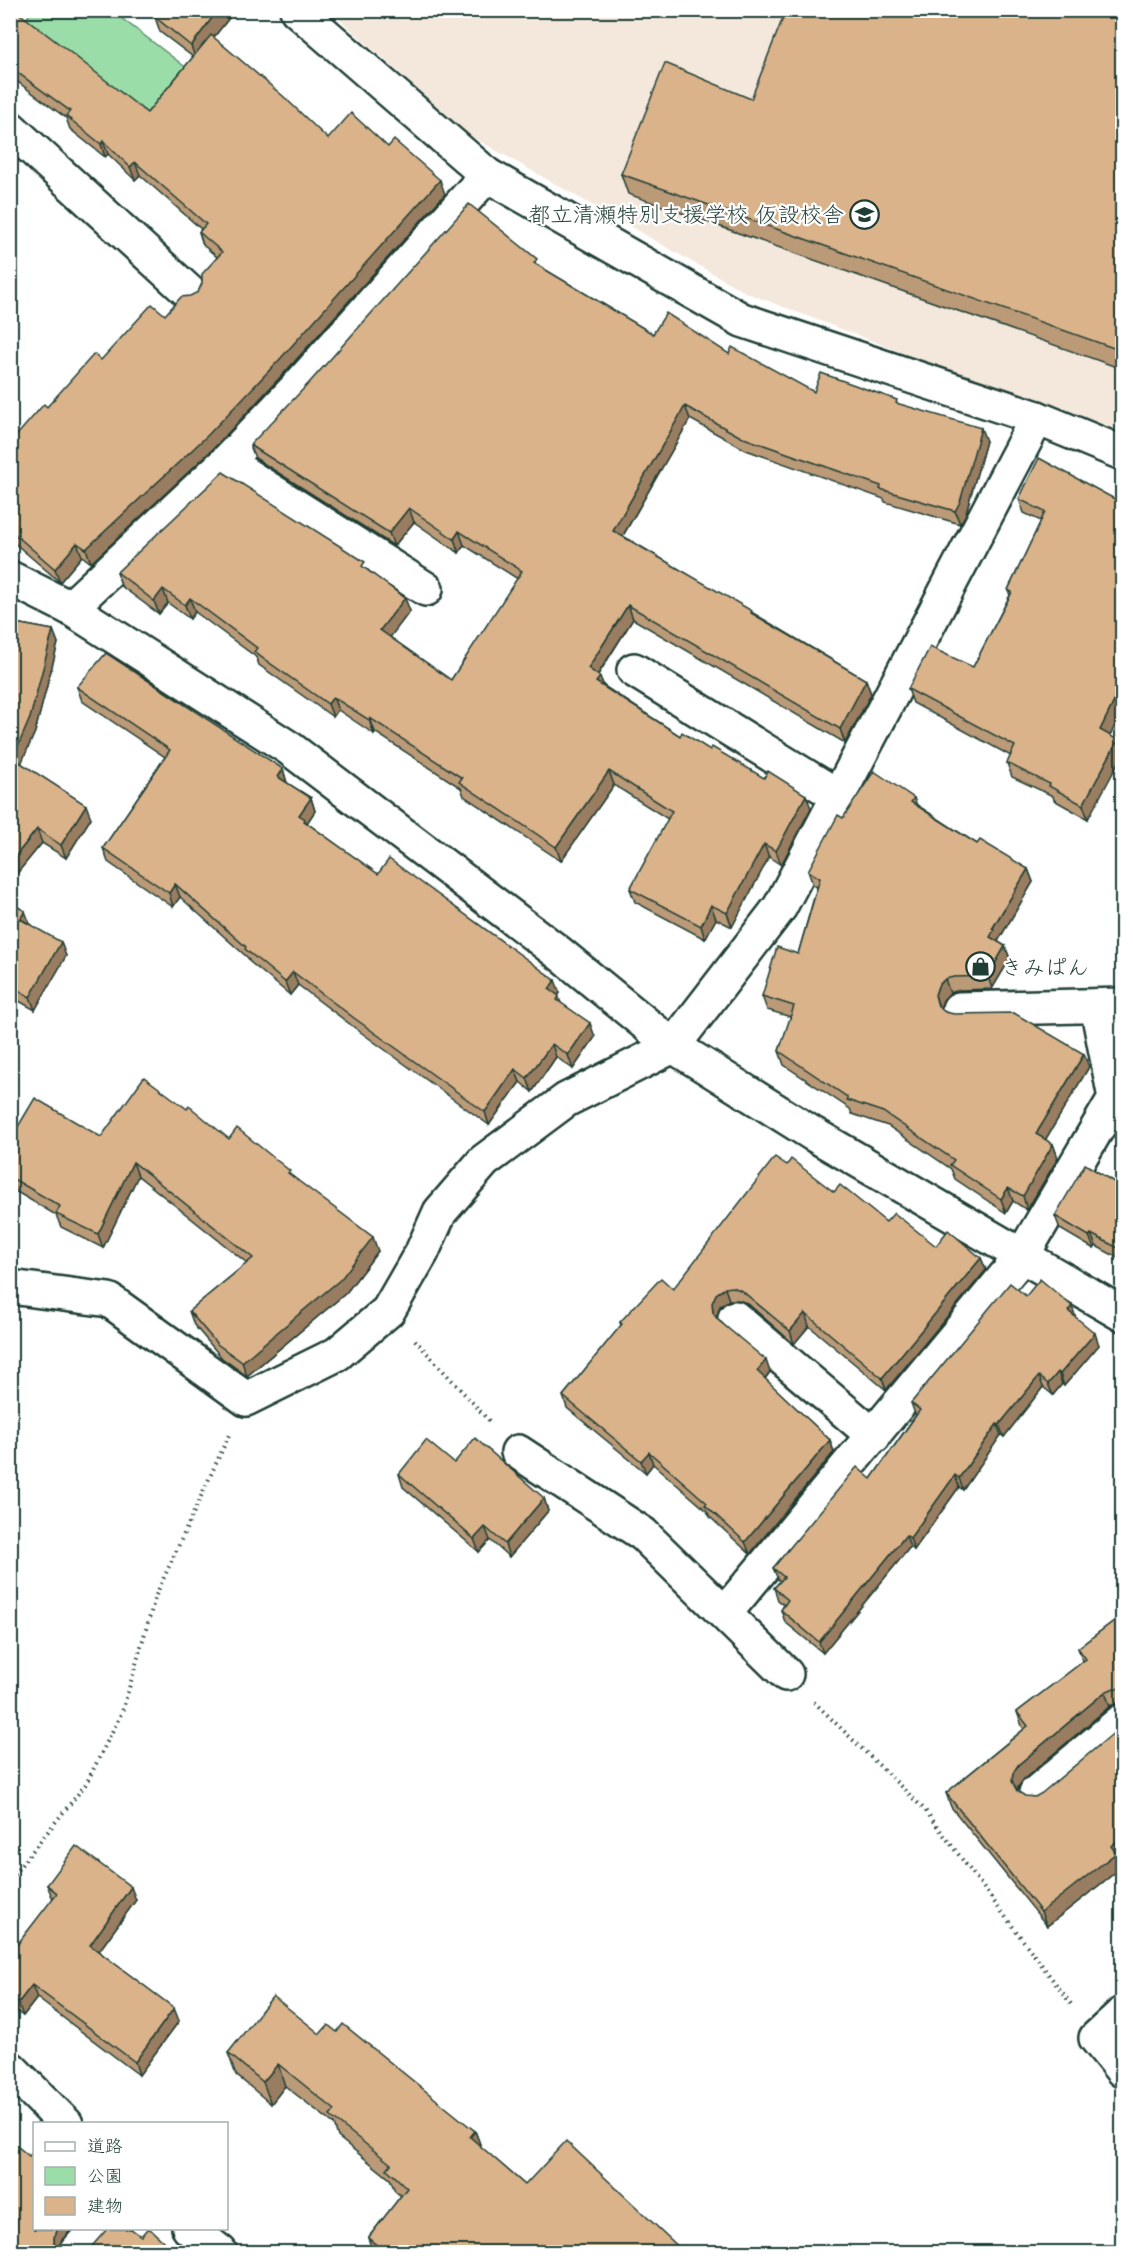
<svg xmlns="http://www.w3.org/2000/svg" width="1133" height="2263" font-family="'Shantell Sans','Klee One',sans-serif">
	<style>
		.built { fill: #f4e8dc }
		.green { fill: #9bdda8; stroke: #5d8d6e; stroke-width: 1.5 }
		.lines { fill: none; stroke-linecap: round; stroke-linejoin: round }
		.minor-casing { stroke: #1f3d34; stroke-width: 38 }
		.path { stroke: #1f3d34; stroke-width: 4; stroke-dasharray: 1.5 4.5; stroke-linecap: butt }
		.minor { stroke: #fff; stroke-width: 33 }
		.wall { fill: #bb9a78; stroke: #1f3d34; stroke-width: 1.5 }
		.shaded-wall { fill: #997d61; stroke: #1f3d34; stroke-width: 1.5 }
		.building { fill: #dab38b; stroke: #1f3d34; stroke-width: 1.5 }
		.labels { text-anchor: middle; stroke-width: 4.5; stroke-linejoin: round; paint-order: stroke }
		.poi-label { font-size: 22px; fill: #1f3d34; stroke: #fff; text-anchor: end }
	</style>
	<rect width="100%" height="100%" fill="#fff"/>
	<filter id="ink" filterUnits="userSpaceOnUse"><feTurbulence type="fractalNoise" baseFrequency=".0167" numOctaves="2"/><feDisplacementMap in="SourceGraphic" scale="12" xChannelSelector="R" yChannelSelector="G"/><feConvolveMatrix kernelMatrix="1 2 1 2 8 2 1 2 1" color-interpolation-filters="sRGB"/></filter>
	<g filter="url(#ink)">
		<path class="built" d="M330,11h792v426l-375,-144 -278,-158z"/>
		<path class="green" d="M32,11h80l80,61 -40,47 -128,-97z"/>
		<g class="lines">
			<defs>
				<g id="minor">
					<path d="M297,10l190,165 255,145 295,98 85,35"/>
					<path d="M10,128l179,164"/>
					<path d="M226,462l200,127"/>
					<path d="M10,578l60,30 219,140 270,205 114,93 140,88 309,180"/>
					<path d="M70,608l156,-146 74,-78 187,-209"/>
					<path d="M634,670l204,126"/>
					<path d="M959,1009l163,-4"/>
					<path d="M10,1289l8,-1 91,12 137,99 91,-45 51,-43 34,-59 18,-40 44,-51 82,-61 107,-54 107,-139 257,-489"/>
					<path d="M735,1318l139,118"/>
					<path d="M518,1452l125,82 143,140"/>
					<path d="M725,1613l297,-357 93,-158 -18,-92"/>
					<path d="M1036,1793l86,-72"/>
					<path d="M1122,2014l-26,24 26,32"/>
					<path d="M10,2068l56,56"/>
					<path d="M189,2228l31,24"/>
					<path d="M76,2252l21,-24"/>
				</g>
			</defs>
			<use href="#minor" class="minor-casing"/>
			<g class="path">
				<path d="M415,1340l76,83"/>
				<path d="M814,1702l111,108 146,194"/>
				<path d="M10,1879l76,-95 36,-72 34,-117 73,-160"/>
			</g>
			<use href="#minor" class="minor"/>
		</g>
		<g class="wall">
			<path d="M10,10l137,103 46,-56 -33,-25 -5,-15 4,-6 -1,-1h68l3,8 -16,20 115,101 60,8 57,47 -159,177 -73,78 -122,114 -9,-7 -22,26 -48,-41 -2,2v-100l37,-36 54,-47 97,-68 19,-35 -14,-12 -4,-13 2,-3 -61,-54 -5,5 -27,-26 -3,3 -35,-28 -4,-11 -56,-42z"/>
			<path d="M1122,10v359l-494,-175 -7,-20 130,-75z"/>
			<path d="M539,266l114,68 76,20 85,38 84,12 88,37 -21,75 -5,8 -75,-22 -1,-3 -138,-49 -56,-31 -67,117 243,144 5,14 -26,49 -212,-124 -35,56 2,2 4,9 76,50 30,14 101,58 -30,57 -12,-8 -37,70 -16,-8 -11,20 -70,-37 -5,-13 38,-70 -54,-34 -53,76 -97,-65 -3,-8 -86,-56 -1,2 -36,-24 -5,7 -74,-52 -3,-8 -61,-45 -5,7 -22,-16 -9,11 -38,-28 -4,-14 251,-2 42,41 -20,26 61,43 67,-101 -54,-34 -5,8 -45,-31 -20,24 -139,-88 -5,-13z"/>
			<path d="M1019,499l103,4v207l-12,26 -22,83 -34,-19 -1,-4 -41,-19 -5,-14 4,-7 -98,-53 -5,-14 65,-22 37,-72 -2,-5 33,-69 -17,-8z"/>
			<path d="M10,622l43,8 5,13 -23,89 -14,31 70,55 -25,40 -24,-15 -32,39z"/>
			<path d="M77,687l206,82 4,14 24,15 4,13 -8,12 71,51 182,119 -2,2 3,8 34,34 -22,32 -17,-12 -24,35 -12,-10 -31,43 -130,-94 -61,-46 -8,10 -40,-33 -2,-4 -68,-61 -7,10 -65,-45 -5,-14 62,-91 -83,-56z"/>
			<path d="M914,798l3,7 60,39 51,25 5,13 -35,59 1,1 6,4 5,13 -18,30 -33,1 -9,3 -7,7 -2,8 4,4 144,55 -44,73 8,4 5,14 -31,52 -14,-9 -7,12 -51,-34 -4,-10 -63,-43 -36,-12 -2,-5 -66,-44 -5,-14 12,-34 -24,-7 -5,-14 36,-42 19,-67 -4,-2 -5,-14z"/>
			<path d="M10,902l19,22 37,32 -31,54 -25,-14z"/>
			<path d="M187,1109l42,30 62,36 87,76 -32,42 -99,83 -25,-18 -28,-33 -5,-14 58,-48 -109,-87 -35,72 -42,-21 -5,-12 -46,-27v-48l91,-3z"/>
			<path d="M787,1165l99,57 50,24 45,12 5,12 -100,120 -77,-64 -15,18 -47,-41 -9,-3h-9l-9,6 -3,9v3l53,54 -5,7 65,61 4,12 -84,102 -40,-37 -3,-6 -54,-47 -7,9 -79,-65 -4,-12 58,-70 -1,-4 53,-33z"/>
			<path d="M1122,1187v73l-26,-14 -2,3 -34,-20 -5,-13z"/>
			<path d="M1026,1296l50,22 23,27 -35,41 -2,-2 -9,11 -10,-8 -39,50 -3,-2 -38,55 -4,-3 -45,63 -4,-3 -87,106 -38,-31 -4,-12 3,-5 -6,-5 -4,-12 6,-7 -2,-2 -5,-11 98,-89 45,-64 -1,-1 -4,-11z"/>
			<path d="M454,1463l90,35 4,13 -39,46 -19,-17 -11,12 -76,-65 -4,-13z"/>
			<path d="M1122,1615v88l-3,-1 -9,4 -86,73 -6,8v5l100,67 3,9 -74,58 -96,-119 -5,-14 78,-64 -2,-3 -5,-14 66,-50 -5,-14z"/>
			<path d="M47,1885l89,15 -37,51 80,70 -40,54 -102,-77 -14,18 -13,-9v-53l43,-55z"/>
			<path d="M337,2032l138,99 6,16 44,38 160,68h-312l-5,-15 33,-42 -6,-5 -5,-12 -52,-42 -4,-13 -49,-38 -14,18 -35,-29 -8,-22 92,-19z"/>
		</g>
		<g class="shaded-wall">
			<path d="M218,10h8l3,8 -33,42 -5,-14z"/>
			<path d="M103,141l5,13 -3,3 -4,-13z"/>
			<path d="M135,162l5,13 -5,5 -5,-13z"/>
			<path d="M440,180l5,14 -159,177 -73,78 -122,114 -5,-14z"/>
			<path d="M685,406l5,13 -72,125 -5,-13z"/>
			<path d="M981,428l5,13 -21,75 -5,8 -5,-13z"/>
			<path d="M409,508l5,14 -20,24 -5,-13z"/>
			<path d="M459,531l5,14 -5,8 -5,-14z"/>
			<path d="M77,543l5,13 -22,26 -5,-13z"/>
			<path d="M163,589l5,14 -9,11 -5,-13z"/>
			<path d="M190,598l5,14 -5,7 -5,-14z"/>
			<path d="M405,598l5,13 -25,33 -5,-14z"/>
			<path d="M628,605l5,14 -40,63 -5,-14z"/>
			<path d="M53,630l5,13 -23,89 -17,39 -5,-13z"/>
			<path d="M600,677l5,13 -9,-8z"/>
			<path d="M866,680l5,14 -26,49 -5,-14z"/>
			<path d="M1122,685v25l-16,35 -6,-15z"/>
			<path d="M333,697l5,13 -5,7 -5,-13z"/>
			<path d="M370,718l5,14 -1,2 -5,-14z"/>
			<path d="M1118,740l4,13v3l-34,63 -5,-14z"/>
			<path d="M283,769l4,14 -9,-6z"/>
			<path d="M609,771l5,14 -53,76 -5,-14z"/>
			<path d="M806,795l5,13 -30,57 -5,-14z"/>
			<path d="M311,798l4,13 -8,12 -8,-8z"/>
			<path d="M86,805l5,13 -25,40 -5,-13z"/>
			<path d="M37,829l5,14 -32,39v-19z"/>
			<path d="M764,844l5,13 -37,70 -5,-14z"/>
			<path d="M1028,869l5,13 -35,59 1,2 -9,-6 2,-8z"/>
			<path d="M175,884l5,13 -7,10 -4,-14z"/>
			<path d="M711,905l5,14 -11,20 -4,-13z"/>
			<path d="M25,911l5,13 -10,-5z"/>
			<path d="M61,942l5,14 -31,54 -5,-13z"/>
			<path d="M1005,946l5,13 -18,30 -4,-13z"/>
			<path d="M293,972l5,13 -8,10 -5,-13z"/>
			<path d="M945,979l5,14 -7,7 -3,9 3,10 -8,-24 3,-9z"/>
			<path d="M555,980l5,13 -7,9 -4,-13z"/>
			<path d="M590,1023l5,14 -22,32 -5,-14z"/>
			<path d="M552,1044l4,13 -24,35 -5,-14z"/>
			<path d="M1084,1054l5,13 -48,80 -5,-13z"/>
			<path d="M515,1069l5,13 -31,43 -4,-13z"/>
			<path d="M1053,1144l5,14 -31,52 -4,-14z"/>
			<path d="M133,1162l5,14 -35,72 -5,-14z"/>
			<path d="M1008,1188l5,13 -7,12 -5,-14z"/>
			<path d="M1091,1234l5,12 -2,3 -5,-13z"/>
			<path d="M373,1237l5,14 -32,42 -99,83 -5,-14z"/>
			<path d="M981,1258l5,12 -100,120 -4,-12z"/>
			<path d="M725,1288l4,12 -9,6 -3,9 1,10 -5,-12 -1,-10 4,-9z"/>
			<path d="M1072,1306l4,12 -8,-7z"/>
			<path d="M805,1313l4,13 -15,18 -4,-13z"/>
			<path d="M1095,1333l4,12 -35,41 -4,-12z"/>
			<path d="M766,1360l4,12 -9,11 -4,-12z"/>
			<path d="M1058,1372l4,12 -9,11 -5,-11z"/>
			<path d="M1039,1376l4,11 -39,50 -5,-12z"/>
			<path d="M997,1424l4,11 -38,55 -4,-12z"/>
			<path d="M830,1440l4,12 -84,102 -5,-12z"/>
			<path d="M649,1452l4,12 -7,9 -5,-12z"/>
			<path d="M955,1475l4,12 -45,63 -4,-12z"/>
			<path d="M544,1498l4,13 -39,46 -4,-13z"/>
			<path d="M485,1527l5,13 -11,12 -5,-13z"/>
			<path d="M906,1535l4,12 -87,106 -4,-11z"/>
			<path d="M1105,1692l5,14 -86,73 -6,8v9l-6,-15 1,-8 5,-8z"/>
			<path d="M1122,1837v18l-4,4 3,9 -74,58 -6,-14 70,-66z"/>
			<path d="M131,1887l5,13 -42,58 -4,-13z"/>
			<path d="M32,1985l5,13 -14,18 -5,-13z"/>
			<path d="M174,2008l5,13 -40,54 -4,-13z"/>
			<path d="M278,2064l7,22 -14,18 -8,-22z"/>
			<path d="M475,2131l8,21 -13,-15z"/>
			<path d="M58,2229h14l-10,11 -4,8v5l-4,-7v-9z"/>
		</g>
		<g class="building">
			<path d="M10,10h5l60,46 72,57 64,-78 72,61 45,43 23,-26 37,34 6,-7 46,40 -159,178 -73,77 -122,114 -9,-6 -22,26 -45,-39v-87l34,-39 3,3 47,-53 7,6 51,-56 13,11 16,-18 9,-1 8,-4 4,-9v-9l20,-22 -23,-20 7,-8 -71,-62 -5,5 -27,-26 -2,3 -35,-28 4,-5 -60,-44z"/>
			<path d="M160,10h58l-27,36 -36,-29z"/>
			<path d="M786,10h336v341l-501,-177 44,-111 86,36z"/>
			<path d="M469,204l68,55 -3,4 119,71 13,-21 63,41 3,-7 82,45 7,-19 76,27 -1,3 85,25 -21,74 -5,9 -75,-22 1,-3 -140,-49 -56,-31 -72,125 139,80 -1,2 115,67 -26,49 -212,-124 -40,63 12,9 -4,5 84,54 2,-4 28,18 2,-3 52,31 4,-7 38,24 -30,56 -12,-7 -37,69 -16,-8 -10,21 -71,-37 42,-78 -63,-40 -53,76 -97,-65 3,-4 -92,-60 -1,2 -36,-23 -5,7 -74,-52 3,-4 -67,-50 -5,7 -22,-16 -9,12 -37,-29 106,-100 142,90 -3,4 43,32 -25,32 71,50 71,-109 -63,-40 -5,8 -45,-31 -20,25 -139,-88 59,-62z"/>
			<path d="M1039,458l83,45v182l-22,45 18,10 -35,65 -34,-19 1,-2 -43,-21 8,-17 -107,-57 22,-42 43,20 39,-75 -4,-2 37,-78 -26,-13z"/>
			<path d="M10,622l43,8 -23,88 -17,40 73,47 -25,40 -24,-16 -27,34z"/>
			<path d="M106,653l177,116 -5,8 33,21 -12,17 6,4 -1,2 74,53 11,-15 166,121 -6,9 10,7 -2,4 33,23 -22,32 -16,-11 -25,34 -12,-9 -30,43 -131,-94 -61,-46 -8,10 -40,-33 1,-2 -71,-63 -6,9 -66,-45 67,-98 -93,-63z"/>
			<path d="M874,771l40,27 -3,4 66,42 3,-4 48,29 -36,60 2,1 -4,7 15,9 -17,30 -34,1 -9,2 -7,7 -3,9 3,11 7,6 9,2 60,-1 70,41 -48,80 17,10 -30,52 -15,-8 -7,11 -51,-34 4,-5 -71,-48 -36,-12v-3l-68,-46 15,-45 -32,-10 15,-49 21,7 22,-76 -12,-7 30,-56 5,3z"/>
			<path d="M10,902l15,9 -5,8 41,23 -31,55 -20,-12z"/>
			<path d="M144,1077l43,32 2,-3 40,33 8,-11 53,43 -2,2 85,64 -32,42 -99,83 -25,-18 -28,-33 64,-53 -120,-96 -35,72 -42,-20 4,-8 -50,-29v-37l25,-42 66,39z"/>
			<path d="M775,1157l12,8 4,-6 43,33 6,-7 46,37 8,-9 42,33 12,-16 33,28 -99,120 -77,-65 -15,18 -48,-40 -9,-4 -8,1 -9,6 -4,9 1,10 5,7 48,40 -9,11 73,69 -85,102 -40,-37 2,-2 -58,-51 -8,9 -78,-65 59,-72 -2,-2 41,-44 12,11z"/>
			<path d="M1085,1164l37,23v63l-31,-16 -2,2 -34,-20z"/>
			<path d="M1040,1279l32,27 -4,5 27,22 -35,41 -2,-2 -10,12 -9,-8 -40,49 -2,-1 -38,54 -4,-3 -45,63 -4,-3 -87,107 -38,-32 7,-10 -14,-12 10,-11 -11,-9 84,-101 14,12 49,-69 -9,-7 99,-120 16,13z"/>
			<path d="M475,1438l69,60 -39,46 -20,-17 -11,12 -75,-65 27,-34 28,23z"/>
			<path d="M1122,1615v74l-8,-1 -9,4 -87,73 -5,8 -1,8 5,10 8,5 10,1 7,-4 80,-67v111l-11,9 5,7 -75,59 -95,-119 82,-67 -11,-14 69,-53 -8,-11z"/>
			<path d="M76,1846l55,41 -41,58 84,63 -39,54 -103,-77 -14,18 -8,-6v-43l47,-61 -10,-8z"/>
			<path d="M273,1996l47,38 8,-9 9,7 6,-8 132,107 -5,6 55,48 41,-44 119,112h-298l-19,-15 39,-50 -20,-19 4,-5 -61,-48 5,-6 -57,-46 -15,18 -35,-29z"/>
			<path d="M10,2140l19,16 5,-5v78h24l-4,8v9l4,7h-48z"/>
			<path d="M107,2229h24l10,7 6,-7h3l26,24h-90z"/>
		</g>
	</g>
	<defs>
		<symbol id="school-ring" viewBox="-11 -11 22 22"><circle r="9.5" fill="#fff" stroke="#1f3d34" stroke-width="1.5"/><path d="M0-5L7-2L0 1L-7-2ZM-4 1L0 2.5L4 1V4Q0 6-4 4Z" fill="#1f3d34"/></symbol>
		<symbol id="shop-ring" viewBox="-11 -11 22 22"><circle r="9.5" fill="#fff" stroke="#1f3d34" stroke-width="1.5"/><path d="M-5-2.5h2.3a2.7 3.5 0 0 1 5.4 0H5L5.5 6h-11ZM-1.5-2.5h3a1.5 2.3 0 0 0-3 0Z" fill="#1f3d34"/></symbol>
	</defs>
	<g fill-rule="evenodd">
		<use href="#school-ring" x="848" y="198" width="33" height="33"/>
		<use href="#shop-ring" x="964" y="950" width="33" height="33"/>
	</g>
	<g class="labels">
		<g class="poi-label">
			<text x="844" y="222">都立清瀬特別支援学校 仮設校舎</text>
			<text x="1001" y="975" text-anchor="start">きみぱん</text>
		</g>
	</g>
	<rect width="1133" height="2263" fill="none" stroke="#fff" stroke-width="36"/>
	<rect x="18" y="18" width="1097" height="2227" fill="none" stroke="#1f3d34" stroke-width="2" filter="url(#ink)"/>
	<rect x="33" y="2122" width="195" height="108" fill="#ffffff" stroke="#a5b1ae" stroke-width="1.5"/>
	<rect x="45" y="2142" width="30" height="9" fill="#ffffff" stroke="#a5b1ae" stroke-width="1.5"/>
	<text x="87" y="2152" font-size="18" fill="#1f3d34">道路</text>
	<rect x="45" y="2167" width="30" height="18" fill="#9bdda8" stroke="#a5b1ae" stroke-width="1.5"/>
	<text x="87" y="2182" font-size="18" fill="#1f3d34">公園</text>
	<rect x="45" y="2197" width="30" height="18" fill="#dab38b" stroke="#a5b1ae" stroke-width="1.5"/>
	<text x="87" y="2212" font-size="18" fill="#1f3d34">建物</text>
</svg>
